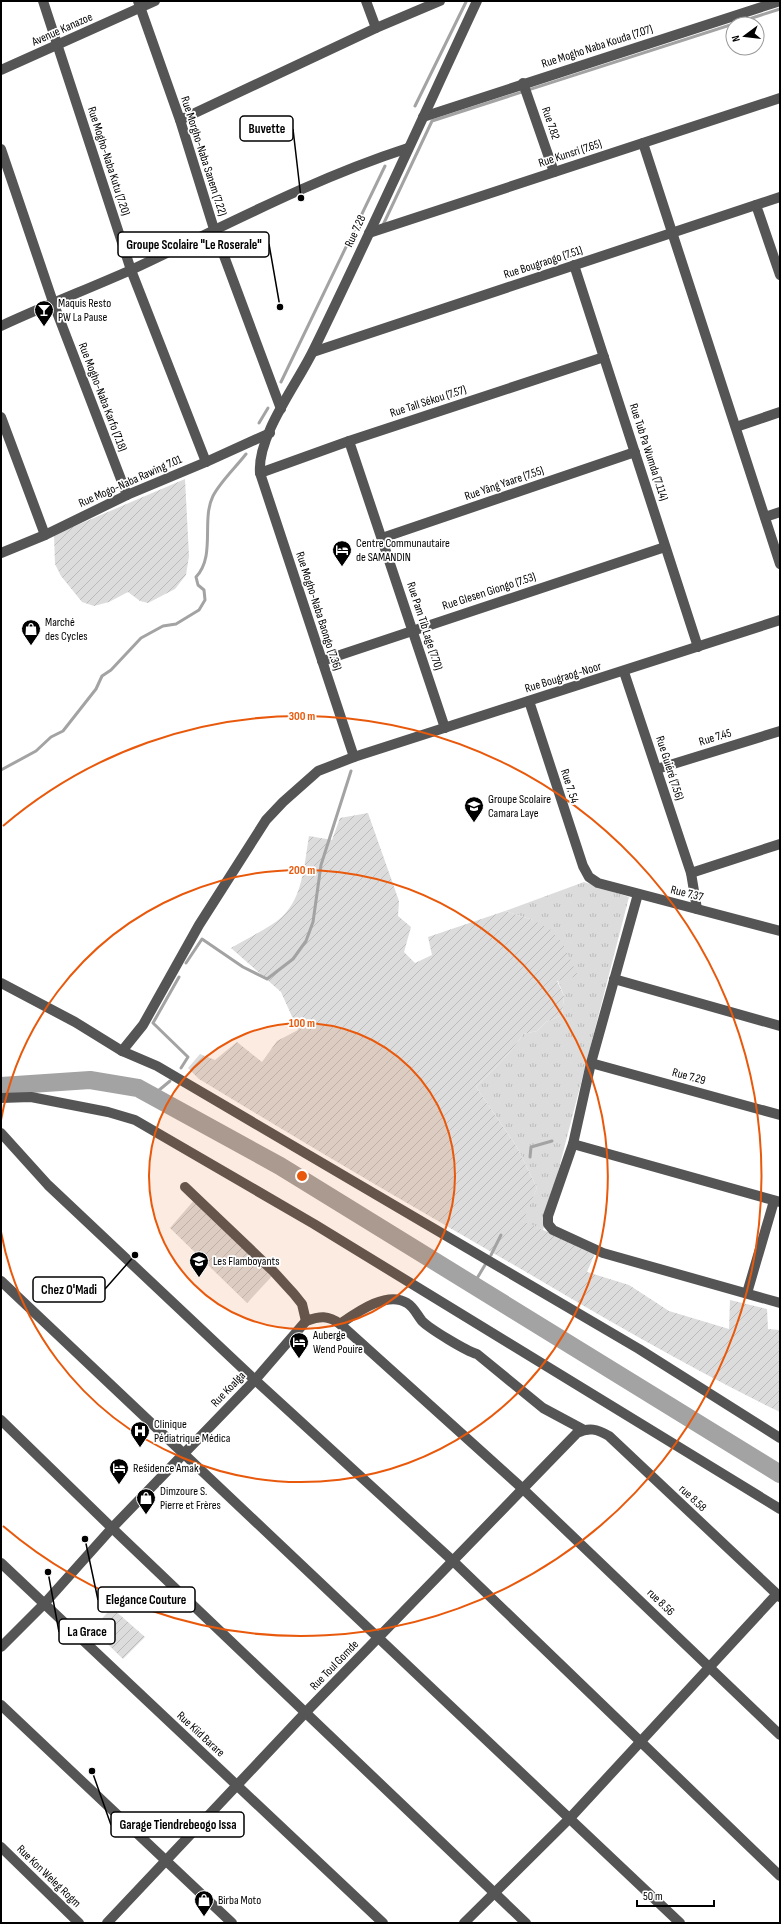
<svg xmlns="http://www.w3.org/2000/svg" width="781" height="1924" font-family="'Sofia Sans Condensed',sans-serif">
	<style>
		.grass { fill: url(#grass-tufts) }
		.garden { fill: url(#garden-furrows) }
		.lines { fill: none; stroke-linecap: round; stroke-linejoin: round }
		.stream { stroke: #a3a3a3; stroke-width: 3 }
		.river { stroke: #a3a3a3; stroke-width: 18 }
		.minor { stroke: #555; stroke-width: 10 }
		.ring { fill: none; stroke: #e8590c; stroke-width: 2 }
		.labels { text-anchor: middle; stroke-width: 3.5; stroke-linejoin: round; paint-order: stroke }
		.street-label { font-size: 12px; fill: #000; stroke: #fff }
		.poi-label { font-size: 12px; fill: #000; stroke: #fff; text-anchor: start }
		.centre { fill: #e8590c; stroke: #fff; stroke-width: 2 }
		.ring-label { font-size: 12px; text-anchor: middle; font-weight: bold; fill: #e8590c; stroke: #fff; stroke-width: 3.5; stroke-linejoin: round; paint-order: stroke }
		.leader { fill: none; stroke: #000; stroke-width: 1.5 }
		.callout-dot { fill: #000; stroke: #fff; stroke-width: 1.5 }
		.callout { fill: #fff; stroke: #000; stroke-width: 1.5 }
		.callout-label { font-size: 13px; text-anchor: middle; font-weight: bold; fill: #000 }
	</style>
	<defs>
		<pattern id="grass-tufts" width="24" height="20" patternUnits="userSpaceOnUse"><rect width="24" height="20" fill="#dcdcdc"/><path d="M3 7l-1-3M5 7V3M7 7l1-3M15 17l-1-3M17 17v-4M19 17l1-3" fill="none" stroke="#bbb"/></pattern>
		<pattern id="garden-furrows" width="10" height="10" patternUnits="userSpaceOnUse"><rect width="10" height="10" fill="#dcdcdc"/><path d="M-1 1l2-2M0 10L10 0M9 11l2-2" fill="none" stroke="#bbb"/></pattern>
	</defs>
	<rect width="100%" height="100%" fill="#fff"/>
	<path class="grass" d="M584,882l45,15 -86,333 -21,-9 15,-33 -20,-41 -41,-60c16,-17 35,-33 47,-53l14,-3 9,-9 16,-7 2,-19 -31,-76 -28,-9z"/>
	<g class="garden">
		<path d="M185,479l4,77 -3,19 -11,14 -27,14 -8,-2 -12,-9 -19,10 -15,4 -12,-4 -21,-26 -6,-12 -1,-29z"/>
		<path d="M368,813l31,88 -1,15 13,11 -7,25 11,11 17,-8 -4,-18 77,-26 28,9 18,10 12,14 15,32 -21,5 7,15 -2,19 -16,7 -9,9 -14,3c-12,20 -31,36 -47,53l41,60 20,41 -14,33 72,32 -8,19 42,13 40,26 60,18 1,-29 37,9 1,20 12,1v82c-89,-43 -174,-93 -259,-143 -108,-62 -215,-125 -322,-190l-11,-11 12,-14 15,6 22,-18 25,20 15,-21 21,-11 -17,-38 -50,-44c15,-9 32,-17 46,-27 26,-19 27,-56 32,-85l23,4 8,-22z"/>
		<path d="M196,1198l78,76 -27,29 -77,-75z"/>
		<path d="M112,1608l33,29 -22,22 -31,-30z"/>
	</g>
	<g class="lines">
		<g class="stream">
			<path d="M415,106l51,-104"/>
			<path d="M383,225l49,-104 348,-112"/>
			<path d="M281,382l104,-216"/>
			<path d="M259,423l9,-15"/>
			<path d="M1,770l35,-19 15,-14 12,-6 33,-42 6,-13 9,-6 30,-32 22,-12 13,-2 23,-14 6,-10 -1,-10 -6,-5 -2,-8c20,-21 5,-57 17,-81 7,-14 23,-29 33,-42"/>
			<path d="M186,963l16,-24 41,28 24,12 26,-20 13,-18 7,-19 8,-57 30,-94"/>
			<path d="M179,977l-26,46 35,34 -7,11"/>
			<path d="M152,1096l18,-15"/>
			<path d="M530,1157l1,-10 21,-6"/>
			<path d="M491,1255l10,-20"/>
			<path d="M473,1285l12,-20"/>
		</g>
		<path class="river" d="M1,1086l89,-6 48,8 142,78 500,308"/>
		<g class="minor">
			<path d="M43,1l88,269 75,192"/>
			<path d="M138,1l42,119 34,109 67,180"/>
			<path d="M366,1l10,27"/>
			<path d="M1,70l154,-69"/>
			<path d="M523,83l31,89"/>
			<path d="M423,117l357,-116"/>
			<path d="M180,120l196,-92 64,-27"/>
			<path d="M643,143l137,421"/>
			<path d="M1,149l52,153 74,193"/>
			<path d="M756,205l24,70"/>
			<path d="M369,233l411,-135"/>
			<path d="M574,265l124,382"/>
			<path d="M1,326c43,-20 87,-37 130,-56 92,-43 181,-91 277,-122"/>
			<path d="M313,352l467,-155"/>
			<path d="M1,417l44,118"/>
			<path d="M736,427l44,-15"/>
			<path d="M349,441l96,287"/>
			<path d="M260,473l89,-32 255,-84"/>
			<path d="M765,517l15,-5"/>
			<path d="M382,538l253,-86"/>
			<path d="M1,553l44,-18 82,-40 79,-33 64,-29"/>
			<path d="M322,661l343,-114"/>
			<path d="M624,672l67,201 6,36"/>
			<path d="M529,701l54,165 6,11 9,6 182,48"/>
			<path d="M354,757l-94,-284c-3,-38 38,-90 54,-124 56,-115 109,-232 163,-348"/>
			<path d="M657,769l123,-38"/>
			<path d="M691,873l89,-29"/>
			<path d="M638,894l-47,169 -18,81 -25,72v8l5,6 50,23 177,50"/>
			<path d="M614,979l166,47"/>
			<path d="M1,983l74,39 47,29 21,-26 56,-100 67,-105 17,-18 35,-31 36,-14 426,-137"/>
			<path d="M122,1051l35,15 482,283 141,89"/>
			<path d="M591,1063l189,52"/>
			<path d="M1,1098l30,-1 77,15 27,8 179,104 466,285"/>
			<path d="M1,1133l47,52 207,195 198,181 327,315"/>
			<path d="M573,1144l207,58"/>
			<path d="M185,1187l88,84 21,23 8,10 4,17c14,-5 22,-6 34,3l183,165 257,246"/>
			<path d="M1,1281l679,642"/>
			<path d="M747,1293l27,-92"/>
			<path d="M340,1324c16,-11 47,-34 67,-21 7,4 10,12 15,18 8,8 44,30 55,33l66,54 41,22"/>
			<path d="M1,1420l111,108 414,395"/>
			<path d="M1,1563l382,360"/>
			<path d="M1,1647l43,-43 68,-76 143,-148 51,-59"/>
			<path d="M1,1705l231,218"/>
			<path d="M1,1847l78,76"/>
			<path d="M107,1923l199,-211 271,-279c12,-6 20,-4 32,3l171,161"/>
			<path d="M464,1923l106,-105 207,-224"/>
		</g>
	</g>
	<circle cx="302" cy="1176" r="153" fill="#e8590c" fill-opacity=".12"/>
	<g class="ring">
		<circle cx="302" cy="1176" r="153"/>
		<path d="M1 1120A306 306 0 1 1 1 1232"/>
		<path d="M3 826A460 460 0 1 1 3 1526"/>
	</g>
	<defs>
		<symbol id="bar-pin" viewBox="-11 -11 22 30"><path d="M0 17L-7.5 6A9.5 9.5 0 1 1 7.5 6Z" fill="#000" stroke="#fff"/><path d="M-6-5H6L.8 .8V4.5H3.5V6h-7V4.5H-.8V.8Z" fill="#fff"/></symbol>
		<symbol id="hotel-pin" viewBox="-11 -11 22 30"><path d="M0 17L-7.5 6A9.5 9.5 0 1 1 7.5 6Z" fill="#000" stroke="#fff"/><path d="M-6-4.5h1.5V1H6V5H4.5V3h-9V5H-6ZM-4 0a1.8 1.8 0 1 1 3.6 0ZM.5 0V-2.5h3Q6-2.5 6 0Z" fill="#fff"/></symbol>
		<symbol id="shop-pin" viewBox="-11 -11 22 30"><path d="M0 17L-7.5 6A9.5 9.5 0 1 1 7.5 6Z" fill="#000" stroke="#fff"/><path d="M-5-2.5h2.3a2.7 3.5 0 0 1 5.4 0H5L5.5 6h-11ZM-1.5-2.5h3a1.5 2.3 0 0 0-3 0Z" fill="#fff"/></symbol>
		<symbol id="school-pin" viewBox="-11 -11 22 30"><path d="M0 17L-7.5 6A9.5 9.5 0 1 1 7.5 6Z" fill="#000" stroke="#fff"/><path d="M0-5L7-2L0 1L-7-2ZM-4 1L0 2.5L4 1V4Q0 6-4 4Z" fill="#fff"/></symbol>
		<symbol id="hospital-pin" viewBox="-11 -11 22 30"><path d="M0 17L-7.5 6A9.5 9.5 0 1 1 7.5 6Z" fill="#000" stroke="#fff"/><path d="M-5-5h3v3.5h4V-5h3V5h-3V1.5h-4V5h-3Z" fill="#fff"/></symbol>
	</defs>
	<g fill-rule="evenodd">
		<use href="#bar-pin" x="33" y="299" width="22" height="30"/>
		<use href="#hotel-pin" x="331" y="539" width="22" height="30"/>
		<use href="#shop-pin" x="20" y="618" width="22" height="30"/>
		<use href="#school-pin" x="463" y="795" width="22" height="30"/>
		<use href="#school-pin" x="188" y="1250" width="22" height="30"/>
		<use href="#hotel-pin" x="288" y="1331" width="22" height="30"/>
		<use href="#hospital-pin" x="129" y="1420" width="22" height="30"/>
		<use href="#hotel-pin" x="108" y="1457" width="22" height="30"/>
		<use href="#shop-pin" x="135" y="1487" width="22" height="30"/>
		<use href="#shop-pin" x="193" y="1889" width="22" height="30"/>
	</g>
	<g class="labels">
		<g class="street-label">
			<text transform="translate(62 29) rotate(-24)" y="4">Avenue Kanazoe</text>
			<text transform="translate(597 46) rotate(-18)" y="4">Rue Mogho Naba Kouda (7.07)</text>
			<text transform="translate(551 123) rotate(71)" y="4">Rue 7.82</text>
			<text transform="translate(570 153) rotate(-18)" y="4">Rue Kunsri (7.65)</text>
			<text transform="translate(204 156) rotate(72)" y="4">Rue Morgho-Naba Sanem (7.22)</text>
			<text transform="translate(109 161) rotate(72)" y="4">Rue Mogho-Naba Kutu (7.20)</text>
			<text transform="translate(355 231) rotate(-65)" y="4">Rue 7.28</text>
			<text transform="translate(543 262) rotate(-18)" y="4">Rue Bougraogo (7.51)</text>
			<text transform="translate(103 397) rotate(69)" y="4">Rue Mogho-Naba Karfo (7.18)</text>
			<text transform="translate(428 401) rotate(-18)" y="4">Rue Tall Sékou (7.57)</text>
			<text transform="translate(649 452) rotate(72)" y="4">Rue Tub Pa Wumda (7.114)</text>
			<text transform="translate(130 481) rotate(-24)" y="4">Rue Mogo-Naba Rawing 7.01</text>
			<text transform="translate(504 483) rotate(-19)" y="4">Rue Yâng Yaare (7.55)</text>
			<text transform="translate(489 591) rotate(-18)" y="4">Rue Glesen Giongo (7.53)</text>
			<text transform="translate(319 611) rotate(72)" y="4">Rue Mogho-Naba Baongo (7.36)</text>
			<text transform="translate(425 626) rotate(72)" y="4">Rue Pam Tib Lage (7.70)</text>
			<text transform="translate(563 677) rotate(-17)" y="4">Rue Bougraog-Noor</text>
			<text transform="translate(715 737) rotate(-17)" y="4">Rue 7.45</text>
			<text transform="translate(670 768) rotate(72)" y="4">Rue Guiéré (7.56)</text>
			<text transform="translate(570 786) rotate(72)" y="4">Rue 7. 54</text>
			<text transform="translate(687 893) rotate(14)" y="4">Rue 7.37</text>
			<text transform="translate(689 1076) rotate(15)" y="4">Rue 7.29</text>
			<text transform="translate(228 1389) rotate(-46)" y="4">Rue Koalga</text>
			<text transform="translate(693 1498) rotate(43)" y="4">rue 8.58</text>
			<text transform="translate(661 1602) rotate(44)" y="4">rue 8.56</text>
			<text transform="translate(334 1665) rotate(-46)" y="4">Rue Toul Gomde</text>
			<text transform="translate(201 1734) rotate(43)" y="4">Rue Kiid Barare</text>
			<text transform="translate(49 1876) rotate(44)" y="4">Rue Kon Weleg Rogm</text>
		</g>
		<g class="poi-label">
			<text x="58" y="307">Maquis Resto<tspan x="58" dy="14">PW La Pause</tspan></text>
			<text x="356" y="547">Centre Communautaire<tspan x="356" dy="14">de SAMANDIN</tspan></text>
			<text x="45" y="626">Marché<tspan x="45" dy="14">des Cycles</tspan></text>
			<text x="488" y="803">Groupe Scolaire<tspan x="488" dy="14">Camara Laye</tspan></text>
			<text x="213" y="1265">Les Flamboyants</text>
			<text x="313" y="1339">Auberge<tspan x="313" dy="14">Wend Pouire</tspan></text>
			<text x="154" y="1428">Clinique<tspan x="154" dy="14">Pédiatrique Médica</tspan></text>
			<text x="133" y="1472">Reśidence Amak</text>
			<text x="160" y="1495">Dimzoure S.<tspan x="160" dy="14">Pierre et Frères</tspan></text>
			<text x="218" y="1904">Birba Moto</text>
		</g>
	</g>
	<circle cx="302" cy="1176" r="6" class="centre"/>
	<g class="ring-label">
		<text x="302" y="720">300 m</text>
		<text x="302" y="874">200 m</text>
		<text x="302" y="1027">100 m</text>
	</g>
	<path class="leader" d="M301 198L293 129M280 307L269 244M135 1255L105 1289M85 1539L98 1600M48 1572L59 1632M92 1771L111 1825"/>
	<g class="callout-dot">
		<circle cx="301" cy="198" r="4"/>
		<circle cx="280" cy="307" r="4"/>
		<circle cx="135" cy="1255" r="4"/>
		<circle cx="85" cy="1539" r="4"/>
		<circle cx="48" cy="1572" r="4"/>
		<circle cx="92" cy="1771" r="4"/>
	</g>
	<g class="callout">
		<rect x="240" y="116" width="53" height="25" rx="4"/>
		<rect x="118" y="232" width="151" height="25" rx="4"/>
		<rect x="33" y="1277" width="72" height="25" rx="4"/>
		<rect x="98" y="1587" width="97" height="25" rx="4"/>
		<rect x="59" y="1619" width="56" height="25" rx="4"/>
		<rect x="111" y="1812" width="133" height="25" rx="4"/>
	</g>
	<g class="callout-label">
		<text x="267" y="133">Buvette</text>
		<text x="194" y="249">Groupe Scolaire "Le Roserale"</text>
		<text x="69" y="1294">Chez O'Madi</text>
		<text x="146" y="1604">Elegance Couture</text>
		<text x="87" y="1636">La Grace</text>
		<text x="178" y="1829">Garage Tiendrebeogo Issa</text>
	</g>
	<rect width="781" height="1924" fill="none" stroke="#000000" stroke-width="4"/>
	<g transform="translate(745 36) rotate(255)"><circle r="19" fill="#ffffff" stroke="#999999"/>
	<path d="M0-3L7 15L0 10L-7 15Z" fill="#000000"/>
	<text y="-6" font-size="11" font-weight="bold" text-anchor="middle" fill="#000000">N</text>
	</g>
	<path d="M637 1900v6h77v-6" fill="none" stroke="#000000" stroke-width="2"/>
	<text x="643" y="1900" font-size="12" fill="#000000" stroke="#ffffff" stroke-width="3" paint-order="stroke">50 m</text>
</svg>
